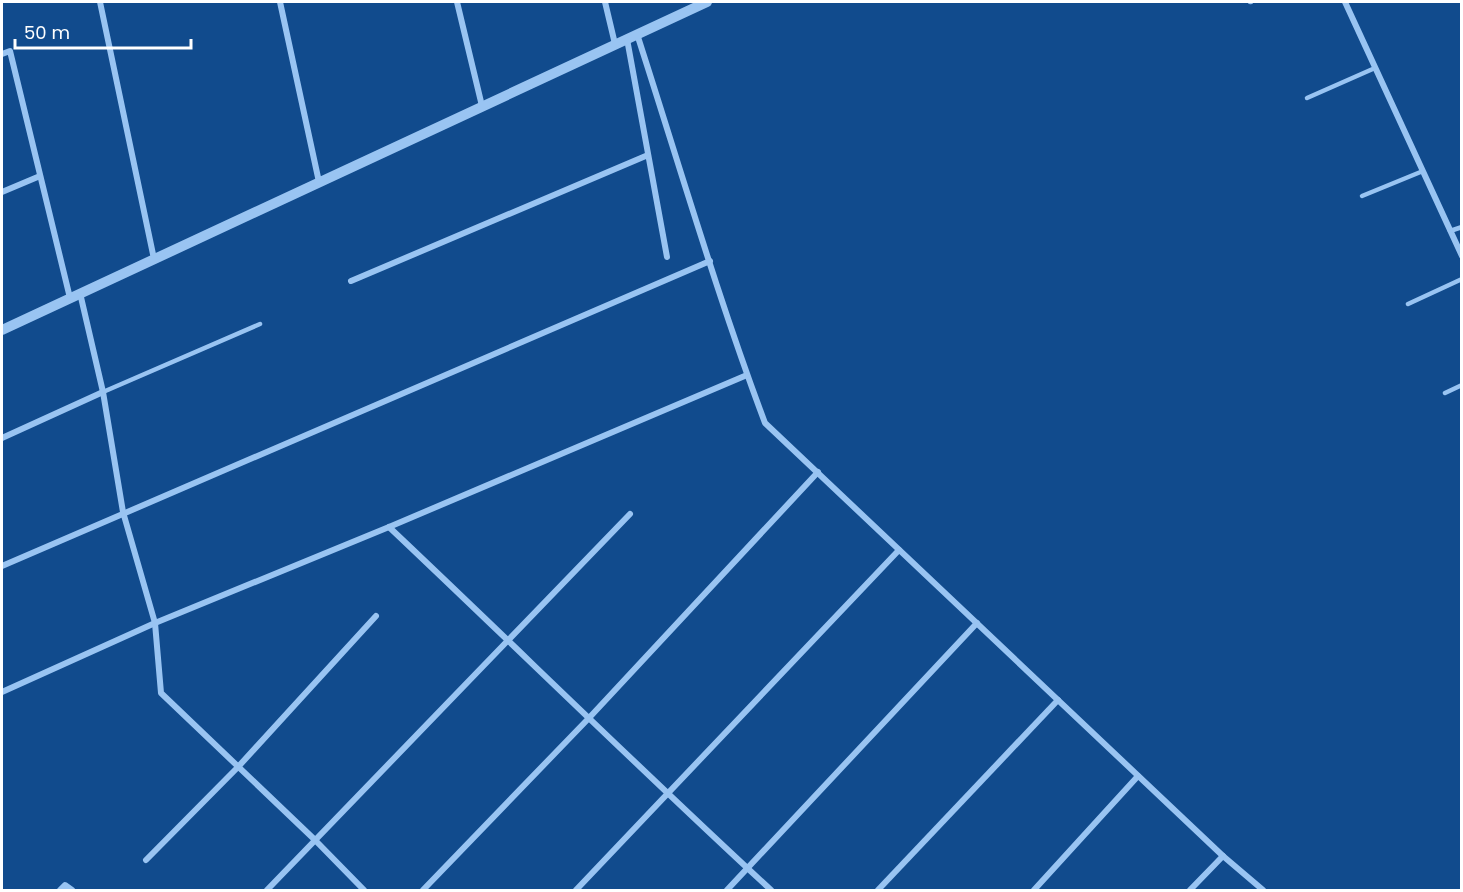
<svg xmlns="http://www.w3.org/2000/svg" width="1463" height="892" font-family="Poppins,sans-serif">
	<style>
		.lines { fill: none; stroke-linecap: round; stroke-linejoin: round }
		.service { stroke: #99c4f2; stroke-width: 4.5 }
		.minor { stroke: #99c4f2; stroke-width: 6 }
		.tertiary { stroke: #99c4f2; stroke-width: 10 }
	</style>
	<rect width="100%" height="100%" fill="#114b8d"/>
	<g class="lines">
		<g class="service">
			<path d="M1250,2h1"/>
			<path d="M1307,98l68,-30"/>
			<path d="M1362,196l61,-25"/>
			<path d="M1450,231l12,-4"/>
			<path d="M1408,304l54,-25"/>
			<path d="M103,392l157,-68"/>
			<path d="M1445,393l17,-8"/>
		</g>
		<g class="minor">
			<path d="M100,2l54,257"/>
			<path d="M280,2l39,180"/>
			<path d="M457,2l25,104"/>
			<path d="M605,2l10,42"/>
			<path d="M1345,2l117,254"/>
			<path d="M637,34c42,130 80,261 128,389l458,433 40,34"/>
			<path d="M627,39l40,218"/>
			<path d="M2,54l8,-3 60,247"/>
			<path d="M2,192l38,-16"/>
			<path d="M351,281l297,-126"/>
			<path d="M80,293l23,99 20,120 32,111 6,70 153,146 50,51"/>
			<path d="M2,438l101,-46"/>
			<path d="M389,527c128,121 253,244 382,363"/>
			<path d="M2,566l708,-305"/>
			<path d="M2,692l153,-69 234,-96 358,-152"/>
			<path d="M146,860l92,-93 138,-151"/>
			<path d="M60,890l5,-5 7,5"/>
			<path d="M267,890l363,-376"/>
			<path d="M423,890l166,-172 229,-246"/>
			<path d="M576,890l323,-340"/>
			<path d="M727,890l250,-267"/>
			<path d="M878,890l180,-190"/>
			<path d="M1034,890l104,-114"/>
			<path d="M1190,890l33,-34"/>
		</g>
		<path class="tertiary" d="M2,330l705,-328"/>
	</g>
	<rect width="1463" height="892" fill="none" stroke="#ffffff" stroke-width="6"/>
	<path d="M15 39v9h176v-9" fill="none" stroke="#ffffff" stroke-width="3"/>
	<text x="24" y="39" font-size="18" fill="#ffffff" stroke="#114b8d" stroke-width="4.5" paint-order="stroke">50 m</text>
</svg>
